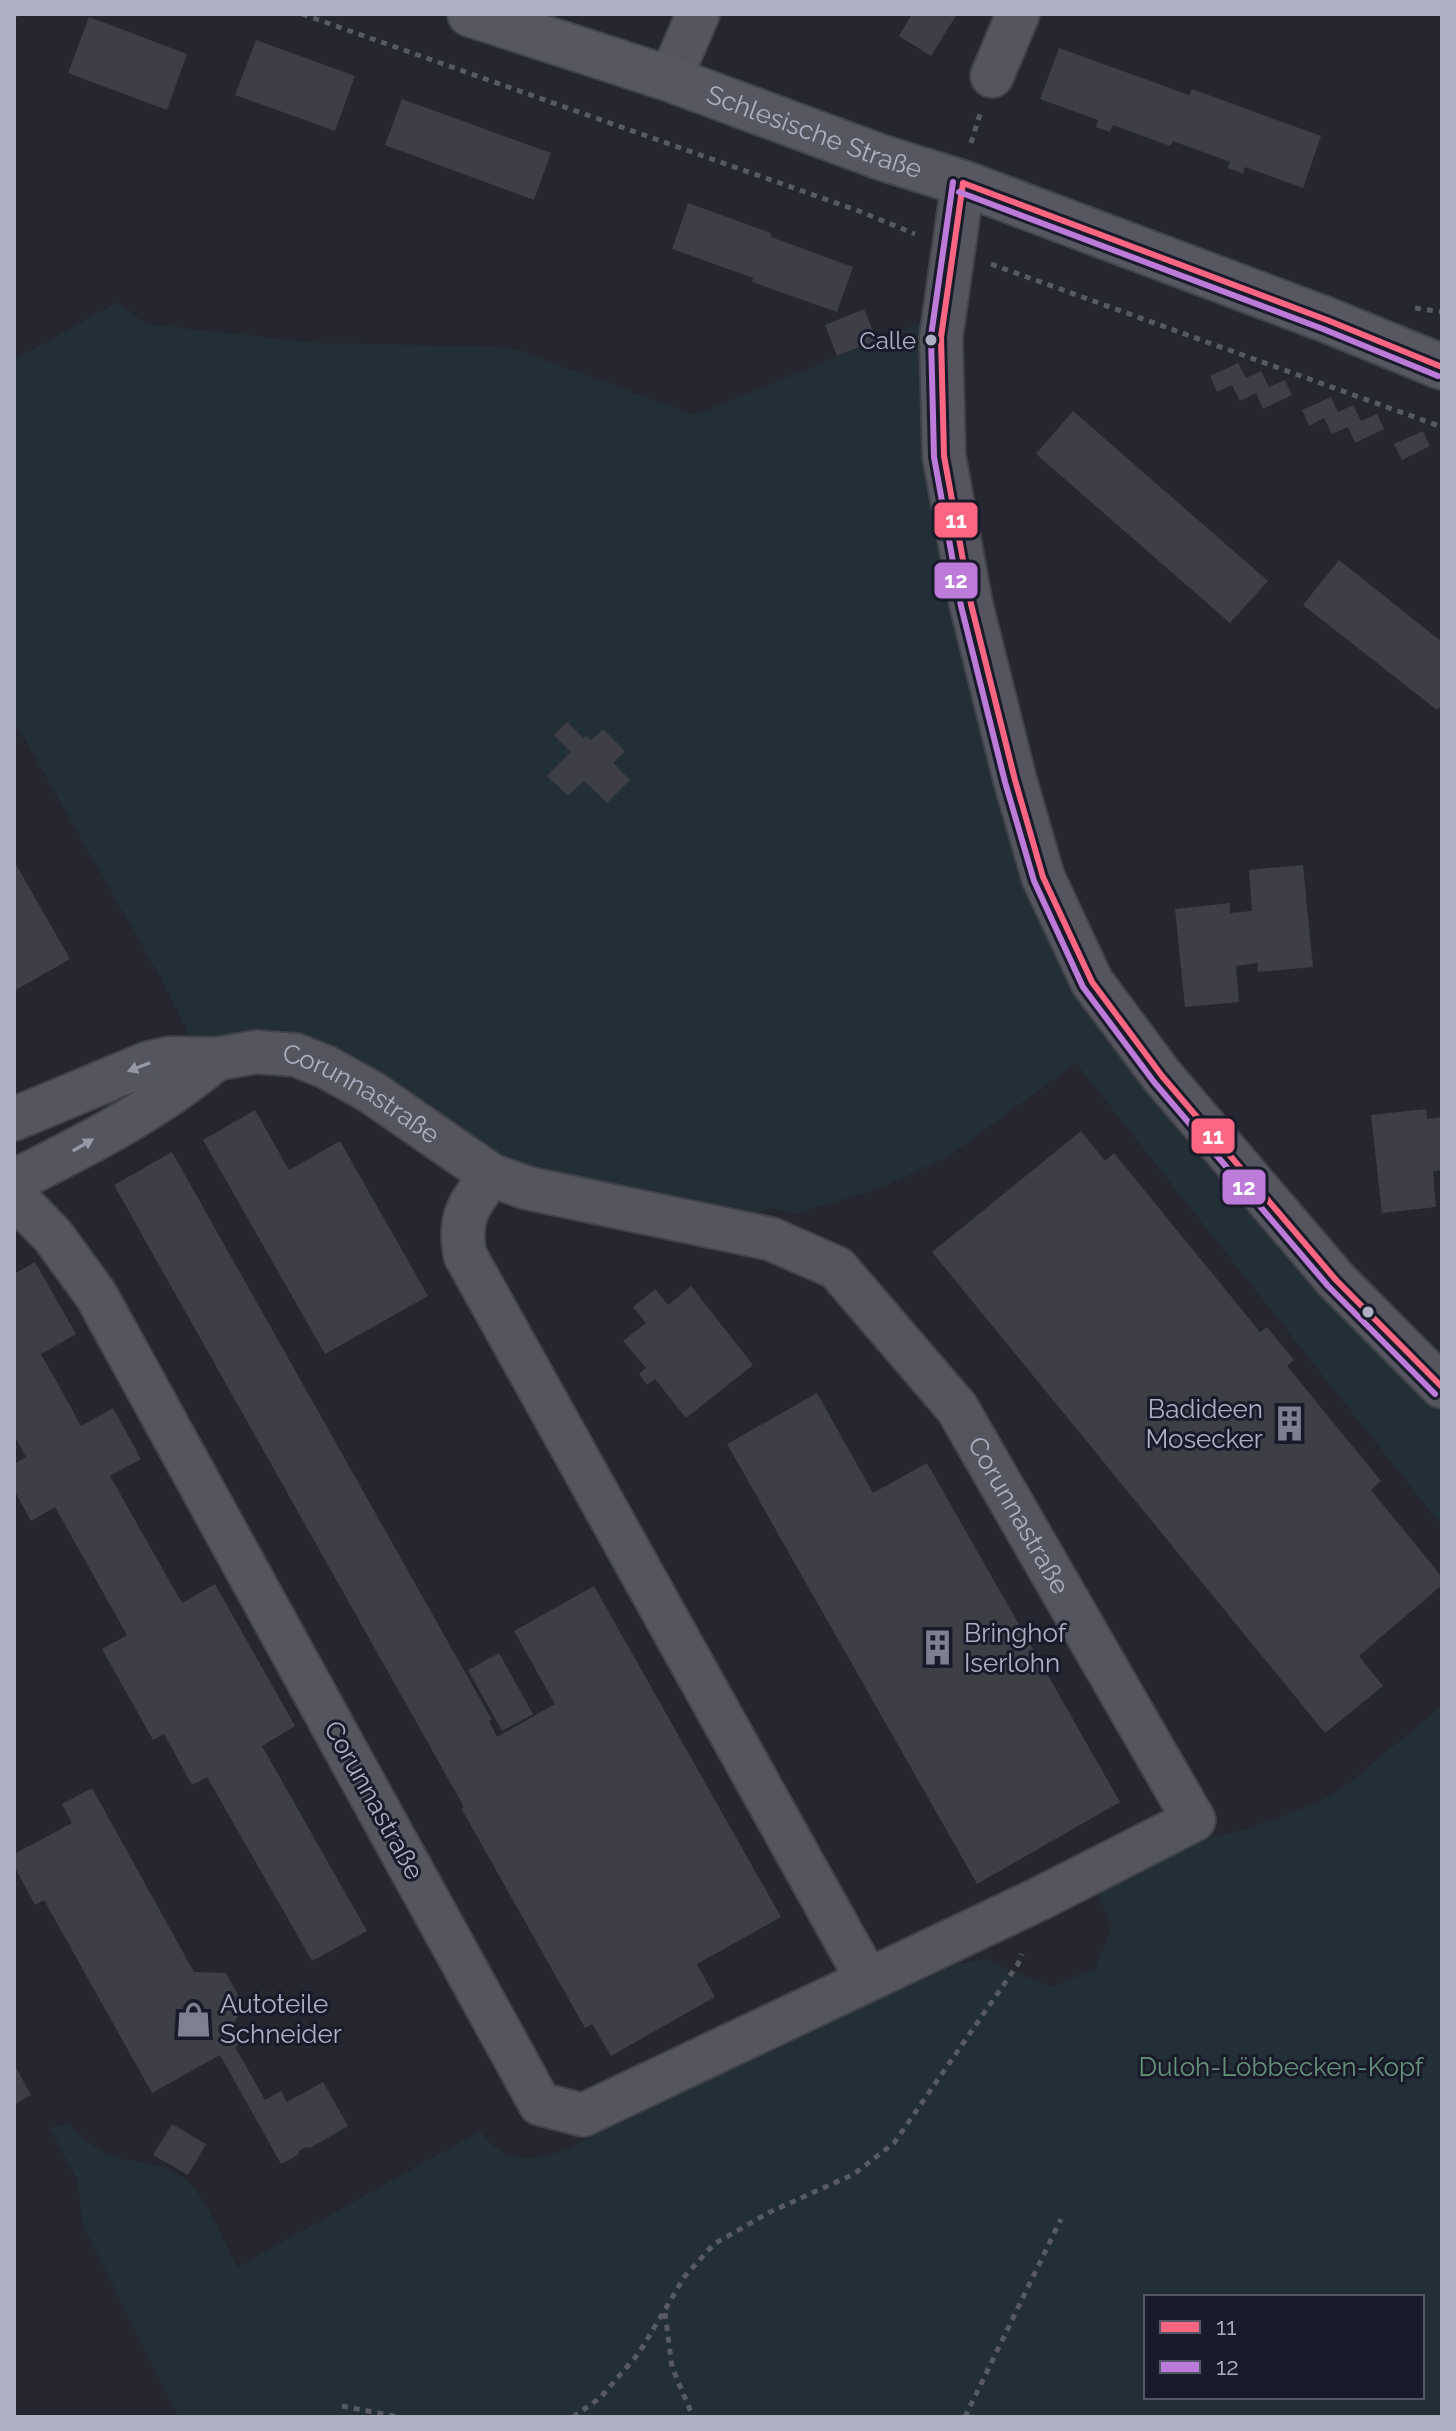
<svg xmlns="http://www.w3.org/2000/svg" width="1456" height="2431" font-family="Raleway,sans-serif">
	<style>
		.green { fill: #222f36; fill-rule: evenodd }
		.building { fill: #3d3e46 }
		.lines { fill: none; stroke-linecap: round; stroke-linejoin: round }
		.minor-casing { stroke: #404149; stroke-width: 46 }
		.major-casing { stroke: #41434d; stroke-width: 48 }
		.path { stroke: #575a62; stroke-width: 5; stroke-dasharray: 6 6; stroke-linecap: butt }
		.minor { stroke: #54555e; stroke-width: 42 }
		.major { stroke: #565760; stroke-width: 44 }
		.bus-1-casing { stroke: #191b2a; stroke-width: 12 }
		.bus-2-casing { stroke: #191b2a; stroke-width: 12 }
		.bus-1 { stroke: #fa6682; stroke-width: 6 }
		.bus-2 { stroke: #bd7bd9; stroke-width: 6 }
		.oneway { fill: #9799a9 }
		.bus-dot { fill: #adb0c2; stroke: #191b2a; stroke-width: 3 }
		.labels { text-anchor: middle; stroke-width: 6; stroke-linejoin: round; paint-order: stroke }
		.bus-label { font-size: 24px; fill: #adb0c2; stroke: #191b2a; text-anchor: end }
		.street-label { font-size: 26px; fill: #adb0c2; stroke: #191b2a }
		.poi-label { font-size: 26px; fill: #adb0c2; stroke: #191b2a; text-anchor: start }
		.park-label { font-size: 26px; fill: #66917b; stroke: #191b2a }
		.line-badge { stroke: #191b2a; stroke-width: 3 }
		.badge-label { font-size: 22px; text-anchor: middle; font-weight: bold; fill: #fff }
	</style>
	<rect width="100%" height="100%" fill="#252630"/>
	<g class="green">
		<path d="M118,302l28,22 172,19 191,4 186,68 237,-97 103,563 407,521v124l-366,-463 -126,92 -67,32 -87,27 -26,-6 -23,9 -244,-51 -123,-81 -185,-38 -36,-72 -145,-255v-360z"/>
		<path d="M1442,1706v711h-1264l-96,-195 -4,-41 -28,-53 18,-5c15,17 34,31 56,36 18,4 38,5 54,15 30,20 42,64 60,93l242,-136c24,34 52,31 87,18l251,-131 143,-55 24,-4 66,28 44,-18 17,-43 -19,-44 113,-44 42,-9 71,-27 25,-15zM1146,2297h276v100h-276z"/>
	</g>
	<g class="building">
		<path d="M912,14h45l-26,42 -32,-20z"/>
		<path d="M89,17l98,37 -20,56 -99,-37z"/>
		<path d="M256,40l99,36 -20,55 -100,-36z"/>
		<path d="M1059,48l130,47 3,-6 129,47 -18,52 -58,-21 -2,7 -7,-3 -8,-3 2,-6 -57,-21 -3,5 -57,-21 -3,7 -14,-5 2,-7 -58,-21z"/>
		<path d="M402,99l149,54 -17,47 -149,-55z"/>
		<path d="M688,203l83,30v4l82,30 -16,45 -85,-30 1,-4 -81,-29z"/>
		<path d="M864,309l13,31 -40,16 -12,-31z"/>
		<path d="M1238,363l8,15 15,-7 8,16 16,-7 7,15 -29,14 -7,-16 -16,8 -8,-16 -15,7 -7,-16z"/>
		<path d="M1331,397l7,15 15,-7 8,16 16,-7 7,15 -29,14 -7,-16 -16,7 -8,-16 -15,8 -7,-16z"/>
		<path d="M1073,411l195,170 -38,42 -194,-169z"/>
		<path d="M1423,431l7,15 -28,14 -8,-16z"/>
		<path d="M1339,560l103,82v62l-5,6 -134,-105z"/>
		<path d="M567,722l16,16 3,-2 5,4 12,-11 22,22 -12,12 17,17 -23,23 -23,-22 -16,15 -21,-20 24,-24 -17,-17z"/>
		<path d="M14,861l56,98 -56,32z"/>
		<path d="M1303,865l10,102 -55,5v-9l-22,3 3,36 -54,5 -10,-98 55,-6v10l22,-2 -3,-41z"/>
		<path d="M1426,1109l1,10 15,-2v53l-9,1 3,36 -54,6 -11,-98z"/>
		<path d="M255,1110l34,60 51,-29 88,155 -103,58 -122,-214z"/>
		<path d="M1081,1131l24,30 9,-8 146,179 7,-5 27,33 -7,6 94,115 -10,9 71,87v8l-83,71 24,30 -58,47 -393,-481z"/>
		<path d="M172,1152l320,568 -3,1 8,16 58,-33 -41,-73 80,-45 187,331 -84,47 18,33 -104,59 -19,-32 -7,4 -124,-220 3,-1 -350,-622z"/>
		<path d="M35,1262l41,72 -35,20 12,21 28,51 32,-18 28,51 -31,17 72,127 33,-19 80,142 -33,20 105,185 -55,30 -105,-184 -15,8 -28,-51 -11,6 -51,-91 25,-14 -72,-128 -24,14 -17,-31v-26l12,-7 -12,-22v-161z"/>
		<path d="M691,1286l62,79 -67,53 -31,-39 -8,6 -8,-11 7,-6 -23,-27 23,-18 -13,-16 22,-18 13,16z"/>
		<path d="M817,1393l56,100 54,-30 193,339 -143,82 -250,-440z"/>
		<path d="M499,1653l34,61 -31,17 -34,-61z"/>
		<path d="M92,1788l102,184 32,1 18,33 -12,20 9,17 -6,4 30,53 16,-9 6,11 36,-20 25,44 -38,22 -4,-1 -7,4 -1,4 -17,9 -61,-109 -68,38 -108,-193 -9,5 -21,-39v-12l58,-31 -10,-19z"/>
		<path d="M14,2064l17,31 -17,10z"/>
		<path d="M172,2124l34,20 -18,31 -35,-20z"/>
	</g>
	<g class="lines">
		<defs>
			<g id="minor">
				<path d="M992,76l26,-62"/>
				<path d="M670,79l28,-65"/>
				<path d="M963,183l-22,154 3,119 27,148 44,176 28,97 49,105 70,94 174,204 106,107"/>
				<path id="s1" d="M14,1119l134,-56 23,-5 45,1 40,-7 40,3 30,12 45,25 120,83 36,13 244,51 66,29 120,140 237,412 -155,79 -456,216 -43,-11 -444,-809 -43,-59 -39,-40"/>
				<path d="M491,1175c-22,30 -33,41 -26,80l402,724"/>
				<path d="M14,1181c70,-35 142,-71 202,-122"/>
			</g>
			<g id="major">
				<path id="s2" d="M470,14l200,65 213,79 80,25 364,137 115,47"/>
			</g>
		</defs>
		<use href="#minor" class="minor-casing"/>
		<use href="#major" class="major-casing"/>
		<g class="path">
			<path d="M302,14l557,197 56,23"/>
			<path d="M14,15l2,-1"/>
			<path d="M971,143l10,-32"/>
			<path d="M991,264l451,163"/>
			<path d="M1415,308l27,4"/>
			<path d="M665,2313l7,54 21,50"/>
			<path d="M342,2406l57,11"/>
			<path d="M573,2417l27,-19 39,-45 46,-77 29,-32 56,-32 84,-38 40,-31 124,-179 4,-10"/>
			<path d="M965,2417l96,-198"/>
		</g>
		<use href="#minor" class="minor"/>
		<use href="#major" class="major"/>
		<defs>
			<g id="bus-1">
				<path d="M963,183l-22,154 3,119 27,148 44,176 28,97 49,105 70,94 174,204 106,107"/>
				<path d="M963,183l364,137 115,47"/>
			</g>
			<g id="bus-2">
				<path d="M953,182l-22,154 3,121 27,149 44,176 29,99 49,106 71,95 174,204 107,108"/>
				<path d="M959,192l364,137 115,47"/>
			</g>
		</defs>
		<use href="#bus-1" class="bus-1-casing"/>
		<use href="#bus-2" class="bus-2-casing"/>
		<use href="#bus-1" class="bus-1"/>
		<use href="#bus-2" class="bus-2"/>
	</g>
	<defs><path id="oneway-solid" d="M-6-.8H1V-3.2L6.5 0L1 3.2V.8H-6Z" transform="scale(2)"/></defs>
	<g class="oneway">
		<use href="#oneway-solid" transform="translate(139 1067) rotate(159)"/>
		<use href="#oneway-solid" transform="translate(83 1145) rotate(-30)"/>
	</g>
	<defs>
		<symbol id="building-bare" viewBox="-9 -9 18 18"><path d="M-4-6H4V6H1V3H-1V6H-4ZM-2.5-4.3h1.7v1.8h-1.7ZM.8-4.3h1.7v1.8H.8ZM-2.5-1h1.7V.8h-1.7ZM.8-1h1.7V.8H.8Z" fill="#7d808f" stroke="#191b2a" stroke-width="2.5" paint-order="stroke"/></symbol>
		<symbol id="shop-bare" viewBox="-9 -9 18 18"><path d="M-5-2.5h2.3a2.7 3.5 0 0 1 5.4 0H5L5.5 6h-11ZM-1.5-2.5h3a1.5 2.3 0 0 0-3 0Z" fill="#7d808f" stroke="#191b2a" stroke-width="2.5" paint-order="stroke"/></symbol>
	</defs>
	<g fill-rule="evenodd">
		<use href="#building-bare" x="1264" y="1398" width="51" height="51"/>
		<use href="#building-bare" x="912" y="1622" width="51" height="51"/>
		<use href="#shop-bare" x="168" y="1994" width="51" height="51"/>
	</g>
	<g class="bus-dot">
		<circle cx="931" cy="340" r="7"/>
		<circle cx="1368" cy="1312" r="7"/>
	</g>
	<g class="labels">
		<g class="bus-label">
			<text x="916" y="349">Calle</text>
		</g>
		<g class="street-label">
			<text dy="9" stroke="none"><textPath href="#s2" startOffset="364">Schlesische Straße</textPath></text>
			<text dy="9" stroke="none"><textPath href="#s1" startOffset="370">Corunnastraße</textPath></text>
			<text dy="9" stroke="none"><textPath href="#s1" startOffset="1192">Corunnastraße</textPath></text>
			<text transform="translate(374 1800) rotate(61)" y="9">Corunnastraße</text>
		</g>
		<g class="poi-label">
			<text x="1263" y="1418" text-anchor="end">Badideen<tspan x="1263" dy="30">Mosecker</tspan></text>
			<text x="964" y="1642">Bringhof<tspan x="964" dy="30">Iserlohn</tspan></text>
			<text x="220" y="2013">Autoteile<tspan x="220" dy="30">Schneider</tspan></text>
		</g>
		<g class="park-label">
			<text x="1281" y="2076">Duloh-Löbbecken-Kopf</text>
		</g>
	</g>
	<g class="line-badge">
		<rect x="933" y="501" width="46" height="38" rx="8" fill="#fa6682"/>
		<rect x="933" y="561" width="46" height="39" rx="8" fill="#bd7bd9"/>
		<rect x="1190" y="1117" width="46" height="38" rx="8" fill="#fa6682"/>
		<rect x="1221" y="1168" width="46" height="38" rx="8" fill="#bd7bd9"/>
	</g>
	<g class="badge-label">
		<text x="956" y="528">11</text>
		<text x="956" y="588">12</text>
		<text x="1213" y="1144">11</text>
		<text x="1244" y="1195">12</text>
	</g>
	<rect width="1456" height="2431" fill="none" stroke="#adb0c2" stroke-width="32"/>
	<rect x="1144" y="2295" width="280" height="104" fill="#191b2a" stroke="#545767" stroke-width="2"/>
	<rect x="1160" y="2321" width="40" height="12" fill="#fa6682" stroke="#545767" stroke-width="2"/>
	<text x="1216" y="2335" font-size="24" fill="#adb0c2">11</text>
	<rect x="1160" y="2361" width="40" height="12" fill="#bd7bd9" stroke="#545767" stroke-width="2"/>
	<text x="1216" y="2375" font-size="24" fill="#adb0c2">12</text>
</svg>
